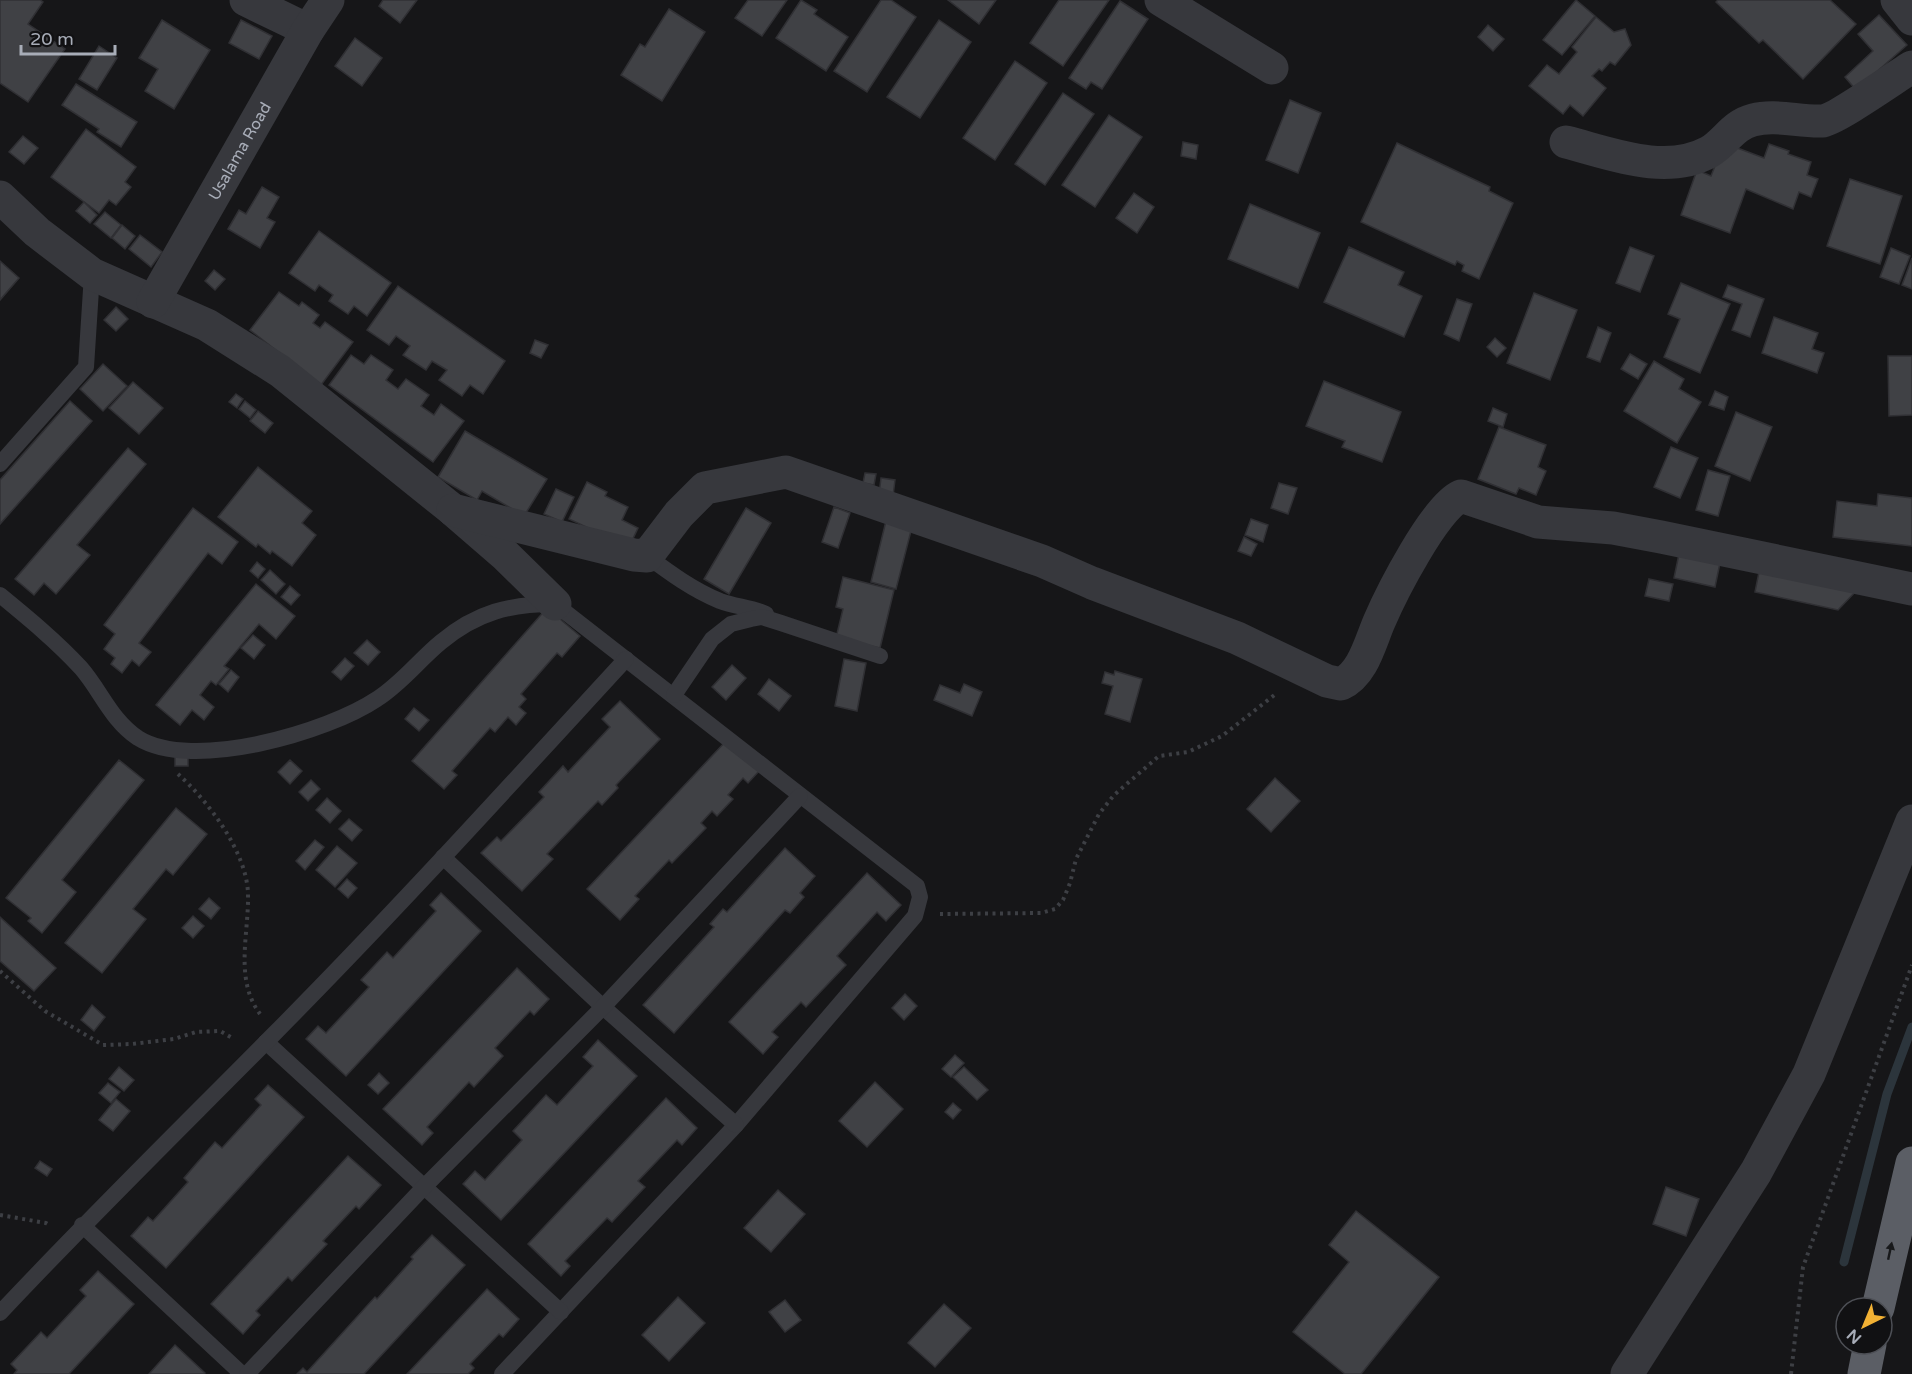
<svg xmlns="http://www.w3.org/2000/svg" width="1912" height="1374" font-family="'Varela Round',sans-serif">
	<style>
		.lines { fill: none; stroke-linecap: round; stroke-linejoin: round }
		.stream { stroke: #2c353c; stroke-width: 9 }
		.building { fill: #404145; stroke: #303034; stroke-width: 1.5 }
		.path { stroke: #3d3f44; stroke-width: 4; stroke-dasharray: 3 4.5; stroke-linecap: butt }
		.service { stroke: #37383d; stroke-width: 16 }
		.minor { stroke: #37383d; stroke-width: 33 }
		.trunk { stroke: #5b5e65; stroke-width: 33 }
		.oneway { fill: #18191b }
		.labels { text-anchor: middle; stroke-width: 5; stroke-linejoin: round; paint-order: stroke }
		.street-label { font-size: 16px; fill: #a8adb8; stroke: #111113 }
	</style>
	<rect width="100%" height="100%" fill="#161618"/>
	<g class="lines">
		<path class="stream" d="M1844,1262l43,-168 25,-67"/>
	</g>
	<g class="building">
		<path d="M0,0h40l3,2 -15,22 37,25 -37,53 -28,-19z"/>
		<path d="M383,0h34l-17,23 -21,-17z"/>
		<path d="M748,0h39l-25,36 -27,-18z"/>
		<path d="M801,0l16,10 -3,4 34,23 -22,34 -50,-33z"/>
		<path d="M881,0h10l25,17 -49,75 -33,-21z"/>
		<path d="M948,0h48l-17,24z"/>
		<path d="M1059,0h50l-46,66 -33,-23z"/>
		<path d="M1576,0l19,16 -33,39 -19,-15z"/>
		<path d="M1718,0h112l26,24 -53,55 -40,-39 -4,3 -43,-41z"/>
		<path d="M1120,1l28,18 -46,70 -11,-7 -5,7 -17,-11z"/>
		<path d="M669,9l36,23 -43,69 -41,-26 19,-31 5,3z"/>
		<path d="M1879,15l28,30 -51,45 -11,-13 28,-26 -15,-17z"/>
		<path d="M1596,17l18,15 11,-3 6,16 -16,20 -5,-3 -8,9 -3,-2 -7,7 14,12 -23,28 -13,-11 -7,9 -34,-28 18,-21 12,9 18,-22 -5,-5z"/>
		<path d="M162,20l48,30 -36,59 -29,-18 13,-22 -19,-11z"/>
		<path d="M241,20l31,16 -13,23 -30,-16z"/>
		<path d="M939,20l32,22 -51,76 -33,-21z"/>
		<path d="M1488,25l16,14 -11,12 -15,-14z"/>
		<path d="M355,38l27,20 -20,28 -27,-20z"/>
		<path d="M99,46l18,12 -20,32 -18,-11z"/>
		<path d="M1015,61l32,22 -52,77 -32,-22z"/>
		<path d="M76,84l61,38 -16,25 -24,-15 2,-3 -37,-24z"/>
		<path d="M1063,93l31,21 -49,71 -30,-21z"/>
		<path d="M1290,100l31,13 -23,60 -32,-13z"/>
		<path d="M1109,115l33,22 -47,70 -33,-22z"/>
		<path d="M86,129l50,38 -11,15 6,5 -15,18 -7,-5 -10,13 -48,-36z"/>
		<path d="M23,136l15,12 -14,16 -15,-12z"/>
		<path d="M1183,142l15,3 -2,14 -15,-3z"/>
		<path d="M1397,143l93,44 -1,4 24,12 -34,76 -17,-8 2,-6 -7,-4 -2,4 -94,-43z"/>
		<path d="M1724,143l40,15 5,-14 20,7 -1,3 23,8 -4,13 11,4 -7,18 -12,-5 -6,17 -47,-20 -16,44 -49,-18 16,-45 14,6z"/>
		<path d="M1850,179l52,17 -22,68 -53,-18z"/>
		<path d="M262,187l17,10 -12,21 8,4 -15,26 -32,-19 11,-19 7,4z"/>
		<path d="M1134,193l20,14 -17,26 -21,-15z"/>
		<path d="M84,202l13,13 -7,8 -14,-12z"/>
		<path d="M1250,204l70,29 -22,55 -70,-29z"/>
		<path d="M105,212l16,13 -10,13 -17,-14z"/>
		<path d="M122,225l13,11 -10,13 -13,-11z"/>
		<path d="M319,231l72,52 -24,33 -13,-10 -6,8 -19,-13 4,-6 -14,-10 -4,6 -26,-18z"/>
		<path d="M140,235l22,17 -11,15 -22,-18z"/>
		<path d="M1349,247l55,25 -6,13 24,11 -18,41 -80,-35z"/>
		<path d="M1630,247l24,9 -14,36 -24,-9z"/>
		<path d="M1891,248l19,8 -11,28 -19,-7z"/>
		<path d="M1912,258v31l-10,-4z"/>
		<path d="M0,261l19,17 -19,22z"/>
		<path d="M214,270l11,9 -10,11 -10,-9z"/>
		<path d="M1681,283l49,21 -30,69 -36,-16 16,-38 -12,-5z"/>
		<path d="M1728,285l36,14 -14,38 -18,-7 10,-26 -19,-7z"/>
		<path d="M398,286l107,75 -22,33 -13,-9 -8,11 -23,-16 8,-10 -15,-9 -6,9 -23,-15 7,-9 -14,-10 -7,9 -22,-15z"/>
		<path d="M279,292l20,14 3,-4 17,13 -6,8 7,5 5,-6 28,20 -32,43 -71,-55z"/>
		<path d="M1534,293l43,17 -27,70 -43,-17z"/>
		<path d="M1457,299l15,5 -13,37 -15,-7z"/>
		<path d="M116,307l12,12 -12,12 -12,-11z"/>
		<path d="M1774,317l44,16 -6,16 12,4 -7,20 -55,-20z"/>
		<path d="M1598,327l13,6 -11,29 -13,-5z"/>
		<path d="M1495,338l11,10 -9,9 -10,-10z"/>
		<path d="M535,340l13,5 -7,13 -11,-5z"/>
		<path d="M1630,354l17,10 -9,15 -17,-10z"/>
		<path d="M351,355l13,9 7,-9 22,15 -7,10 12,9 8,-10 23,16 -8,11 13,9 7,-11 23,17 -31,41 -104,-77z"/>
		<path d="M1888,356h24v59l-23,1z"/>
		<path d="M1654,361l30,18 -5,10 22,13 -24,41 -53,-32z"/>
		<path d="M103,364l24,22 -24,25 -23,-22z"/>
		<path d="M1324,381l77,31 -19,50 -40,-15 3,-6 -39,-15z"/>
		<path d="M133,382l30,26 -24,26 -30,-26z"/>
		<path d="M1715,391l13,6 -4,13 -15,-5z"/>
		<path d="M236,394l7,5 -6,9 -8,-6z"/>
		<path d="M70,401l22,20 -92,103v-44z"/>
		<path d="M245,401l11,9 -6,8 -11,-9z"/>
		<path d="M1493,408l14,6 -4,13 -15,-6z"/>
		<path d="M258,411l15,12 -8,10 -15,-12z"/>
		<path d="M1736,412l36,15 -22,54 -35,-15z"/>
		<path d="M1499,427l47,18 -8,22 8,4 -10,24 -17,-7 -3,6 -38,-15z"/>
		<path d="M465,431l82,48 -23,37 -42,-25 -5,9 -39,-23z"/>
		<path d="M1671,447l27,11 -18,40 -26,-11z"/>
		<path d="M128,448l18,16 -69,81 13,10 -34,39 -12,-11 -10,12 -19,-16z"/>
		<path d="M258,467l54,44 -10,12 14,12 -24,31 -20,-15 -2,3 -12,-10 -2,3 -38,-30z"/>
		<path d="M1708,470l22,6 -12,40 -22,-6z"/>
		<path d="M865,473l11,1 -2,11 -11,-2z"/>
		<path d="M881,478l14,2 -2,16 -14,-2z"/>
		<path d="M587,482l20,10 -2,4 23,11 -6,13 16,8 -9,19 -60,-28z"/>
		<path d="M1279,483l18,5 -9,26 -17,-6z"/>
		<path d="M556,489l18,8 -12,25 -18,-8z"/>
		<path d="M1878,494l34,4v48l-79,-9 4,-36 40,5z"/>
		<path d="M834,507l16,6 -12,35 -16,-6z"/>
		<path d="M193,508l45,34 -16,22 -14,-11 -69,90 12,9 -12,14 -7,-6 -10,13 -11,-9 4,-6 -11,-9 11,-15 -11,-9z"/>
		<path d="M746,508l25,15 -42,71 -25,-15z"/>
		<path d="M1251,519l17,6 -5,17 -18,-7z"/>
		<path d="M886,521l26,6 -16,62 -25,-7z"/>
		<path d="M1244,537l13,7 -6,12 -13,-5z"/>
		<path d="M1679,554l41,9 -5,24 -41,-9z"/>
		<path d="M257,562l8,7 -7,9 -8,-7z"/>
		<path d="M270,570l15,14 -9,10 -15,-14z"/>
		<path d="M1759,572l99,17 -20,21 -83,-18z"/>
		<path d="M843,577l51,13 -14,58 -44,-10 7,-29 -7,-2z"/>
		<path d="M1649,579l24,5 -4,17 -24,-5z"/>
		<path d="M256,584l39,32 -19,23 -17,-15 -35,42 5,3 -13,16 -5,-4 -11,14 14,12 -10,13 -12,-10 -12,15 -24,-20z"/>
		<path d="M290,586l10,9 -9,10 -10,-8z"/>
		<path d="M547,608l33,28 -18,21 -5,-4 -36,41 5,5 -7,8 7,6 -10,12 -8,-8 -13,15 -5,-4 -38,43 5,4 -13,14 -32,-28z"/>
		<path d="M253,635l12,10 -11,14 -13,-11z"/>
		<path d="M367,640l13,12 -12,13 -14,-12z"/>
		<path d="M345,658l9,8 -13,14 -9,-8z"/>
		<path d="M844,659l22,4 -9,48 -22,-5z"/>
		<path d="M732,665l14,13 -20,22 -14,-13z"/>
		<path d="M231,670l8,7 -11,15 -9,-8z"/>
		<path d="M1115,671l27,8 -12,43 -25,-8 8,-28 -11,-3 3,-11 9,3z"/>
		<path d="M769,679l22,17 -12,15 -21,-17z"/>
		<path d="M964,684l18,8 -10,24 -38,-16 6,-15 20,8z"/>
		<path d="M620,701l40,38 -44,46 2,3 -16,17 -4,-4 -51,53 6,5 -31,32 -41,-38 16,-16 4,4 43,-44 -5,-5 24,-26 5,6 42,-45 -8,-8z"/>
		<path d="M414,708l15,12 -10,11 -14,-12z"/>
		<path d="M727,740l33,30 -12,13 -5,-5 -15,17 5,4 -16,17 -5,-5 -11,12 5,5 -34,35 -3,-3 -34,36 4,3 -19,21 -33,-31z"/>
		<rect x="175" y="751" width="13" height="15"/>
		<path d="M119,760l25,20 -82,100 14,12 -34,41 -14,-12 3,-3 -25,-20z"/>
		<path d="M290,760l12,11 -12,13 -12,-12z"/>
		<path d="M1275,778l25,23 -29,31 -24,-23z"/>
		<path d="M311,780l9,9 -12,12 -9,-9z"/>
		<path d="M327,798l14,13 -11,12 -14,-13z"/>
		<path d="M176,808l31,26 -34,41 -7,-6 -33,40 13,10 -44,54 -37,-30z"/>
		<path d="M349,819l13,11 -10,11 -13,-12z"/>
		<path d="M315,840l9,7 -19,23 -9,-9z"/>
		<path d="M337,846l20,17 -22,24 -19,-17z"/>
		<path d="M785,848l30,28 -15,17 4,4 -14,16 -5,-3 -111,123 -31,-28 71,-78 -4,-3 13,-15 4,3z"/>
		<path d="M867,873l34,32 -15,16 -9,-9 -40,44 9,9 -40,42 -5,-5 -29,30 6,5 -15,17 -34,-32z"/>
		<path d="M347,879l10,9 -9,10 -10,-9z"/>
		<path d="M441,893l40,38 -135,145 -40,-37 12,-13 8,7 43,-46 -8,-7 26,-28 6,6 43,-47 -6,-6z"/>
		<path d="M209,898l11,10 -9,11 -12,-10z"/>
		<path d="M193,916l11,10 -11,12 -11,-10z"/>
		<path d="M0,917l56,51 -22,23 -34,-30z"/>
		<path d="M517,968l32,31 -15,16 -4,-4 -35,37 8,8 -29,31 -5,-5 -42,45 6,6 -11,12 -39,-36z"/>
		<path d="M905,994l12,12 -13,14 -12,-12z"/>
		<path d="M92,1005l13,12 -11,14 -13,-11z"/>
		<path d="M598,1040l39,36 -136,144 -38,-36 12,-13 10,9 37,-40 -9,-9 33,-36 11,10 36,-39 -10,-9z"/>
		<path d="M955,1055l9,8 -13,14 -9,-8z"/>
		<path d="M119,1067l15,13 -10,11 -15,-12z"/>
		<path d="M964,1067l24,23 -11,10 -24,-23z"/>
		<path d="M379,1073l10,10 -11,11 -10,-9z"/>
		<path d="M875,1082l28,27 -36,38 -28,-26z"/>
		<path d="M108,1083l12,9 -9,11 -12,-10z"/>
		<path d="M268,1085l36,32 -138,151 -35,-32 17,-19 5,4 35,-39 -4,-4 31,-36 7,6 39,-43 -6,-6z"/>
		<path d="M666,1098l31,30 -15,17 -5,-5 -39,41 7,6 -33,35 -5,-4 -42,43 5,5 -9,10 -33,-32z"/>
		<path d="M116,1099l14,12 -17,20 -14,-11z"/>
		<path d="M953,1103l8,7 -8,9 -8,-7z"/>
		<path d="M348,1156l33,29 -22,24 -3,-3 -33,35 4,3 -35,37 -4,-4 -32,34 4,4 -17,19 -32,-30z"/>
		<path d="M40,1161l12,8 -5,7 -12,-8z"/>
		<path d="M1666,1187l33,12 -13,37 -33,-12z"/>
		<path d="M778,1190l27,24 -34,38 -27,-24z"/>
		<path d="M1356,1211l83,66 -78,97h-16l-52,-42 56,-70 -20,-17z"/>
		<path d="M432,1235l33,30 -101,109h-67l6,-6 4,4 68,-75 2,2 36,-40 -2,-2z"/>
		<path d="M98,1271l36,33 -65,70h-55l3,-4 -6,-6 30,-32 6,6 39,-42 -6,-6z"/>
		<path d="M487,1289l32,30 -16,18 -4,-3 -29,30 4,4 -6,6h-61z"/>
		<path d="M678,1297l27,26 -36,38 -27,-26z"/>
		<path d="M785,1300l16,20 -16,12 -16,-20z"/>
		<path d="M944,1304l27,24 -36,39 -27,-24z"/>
		<path d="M175,1345l30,28 -1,1h-55z"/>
	</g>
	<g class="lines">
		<g class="path">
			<path d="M178,774c30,27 69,78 70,120 1,40 -14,85 12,120"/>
			<path d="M940,914l101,-1 14,-4 8,-9 7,-17 6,-24 23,-45 15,-19 45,-39 29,-4 34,-16 55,-43"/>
			<path d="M0,971l45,40 58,34 29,-1 42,-5 22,-7 24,-1 14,8"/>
			<path d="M0,1215l46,8 5,3"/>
			<path d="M1791,1374l12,-107 109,-302"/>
		</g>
		<g class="service">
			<path d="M0,464l86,-97 6,-93"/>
			<path d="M647,556c23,17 46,34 73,45 16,6 31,6 46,13"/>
			<path d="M0,595c28,23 56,46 81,73 20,23 30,52 57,70 54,34 190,-6 239,-39 25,-16 42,-39 64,-57 36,-30 69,-38 114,-38l362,282 3,11 -5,19 -179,209 -234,249"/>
			<path d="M674,695l38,-56 19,-15 20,-5 11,-2 19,6 99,33"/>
			<path d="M443,857l160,150 133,118"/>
			<path d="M266,1042l295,270"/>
			<path d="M82,1225l160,149"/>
			<path d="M0,1313c89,-95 182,-186 274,-279 121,-122 236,-249 352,-375"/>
			<path d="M247,1374l177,-187 179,-180 197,-211"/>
		</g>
		<g class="minor">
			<path d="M246,0l62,30"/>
			<path d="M1161,0l111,68"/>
			<path d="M1897,0l15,19"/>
			<path d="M1566,142c44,11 99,34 143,10 16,-9 24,-27 44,-32 22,-6 46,2 69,1 13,-1 75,-45 90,-54"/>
			<path d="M0,197l37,35 55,42 115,51 73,46 173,139 52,45 50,49"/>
			<path id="s1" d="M153,302l155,-272 20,-30"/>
			<path d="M453,510l181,45 13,1 32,-42 26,-26 81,-16 256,89 50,22 145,55 90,43 14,3c22,-10 29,-41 38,-62 12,-28 56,-115 82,-126l77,26 75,6 48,9 251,52"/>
			<path d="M1627,1374l129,-202 53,-98 103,-253"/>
		</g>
		<g class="trunk">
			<path d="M1878,1308l34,-145"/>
			<path d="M1864,1374l6,-30"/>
		</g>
	</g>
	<defs><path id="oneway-solid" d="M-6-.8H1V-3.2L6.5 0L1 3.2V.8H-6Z" transform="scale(1.5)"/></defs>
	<use class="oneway" href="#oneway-solid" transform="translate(1890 1251) rotate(-78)"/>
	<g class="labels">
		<g class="street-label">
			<text dy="6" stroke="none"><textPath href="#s1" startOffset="174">Usalama Road</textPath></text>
		</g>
	</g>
	<g transform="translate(1864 1326) rotate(223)"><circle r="28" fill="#111113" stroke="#4d4f55" stroke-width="1.5"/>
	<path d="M0-4.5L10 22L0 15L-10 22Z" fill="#f2b134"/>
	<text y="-9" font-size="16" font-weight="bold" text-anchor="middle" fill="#a8adb8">N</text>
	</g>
	<path d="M21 45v9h94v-9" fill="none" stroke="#a8adb8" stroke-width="3"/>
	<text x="30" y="45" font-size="18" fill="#a8adb8" stroke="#111113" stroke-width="4.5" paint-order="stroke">20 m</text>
</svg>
